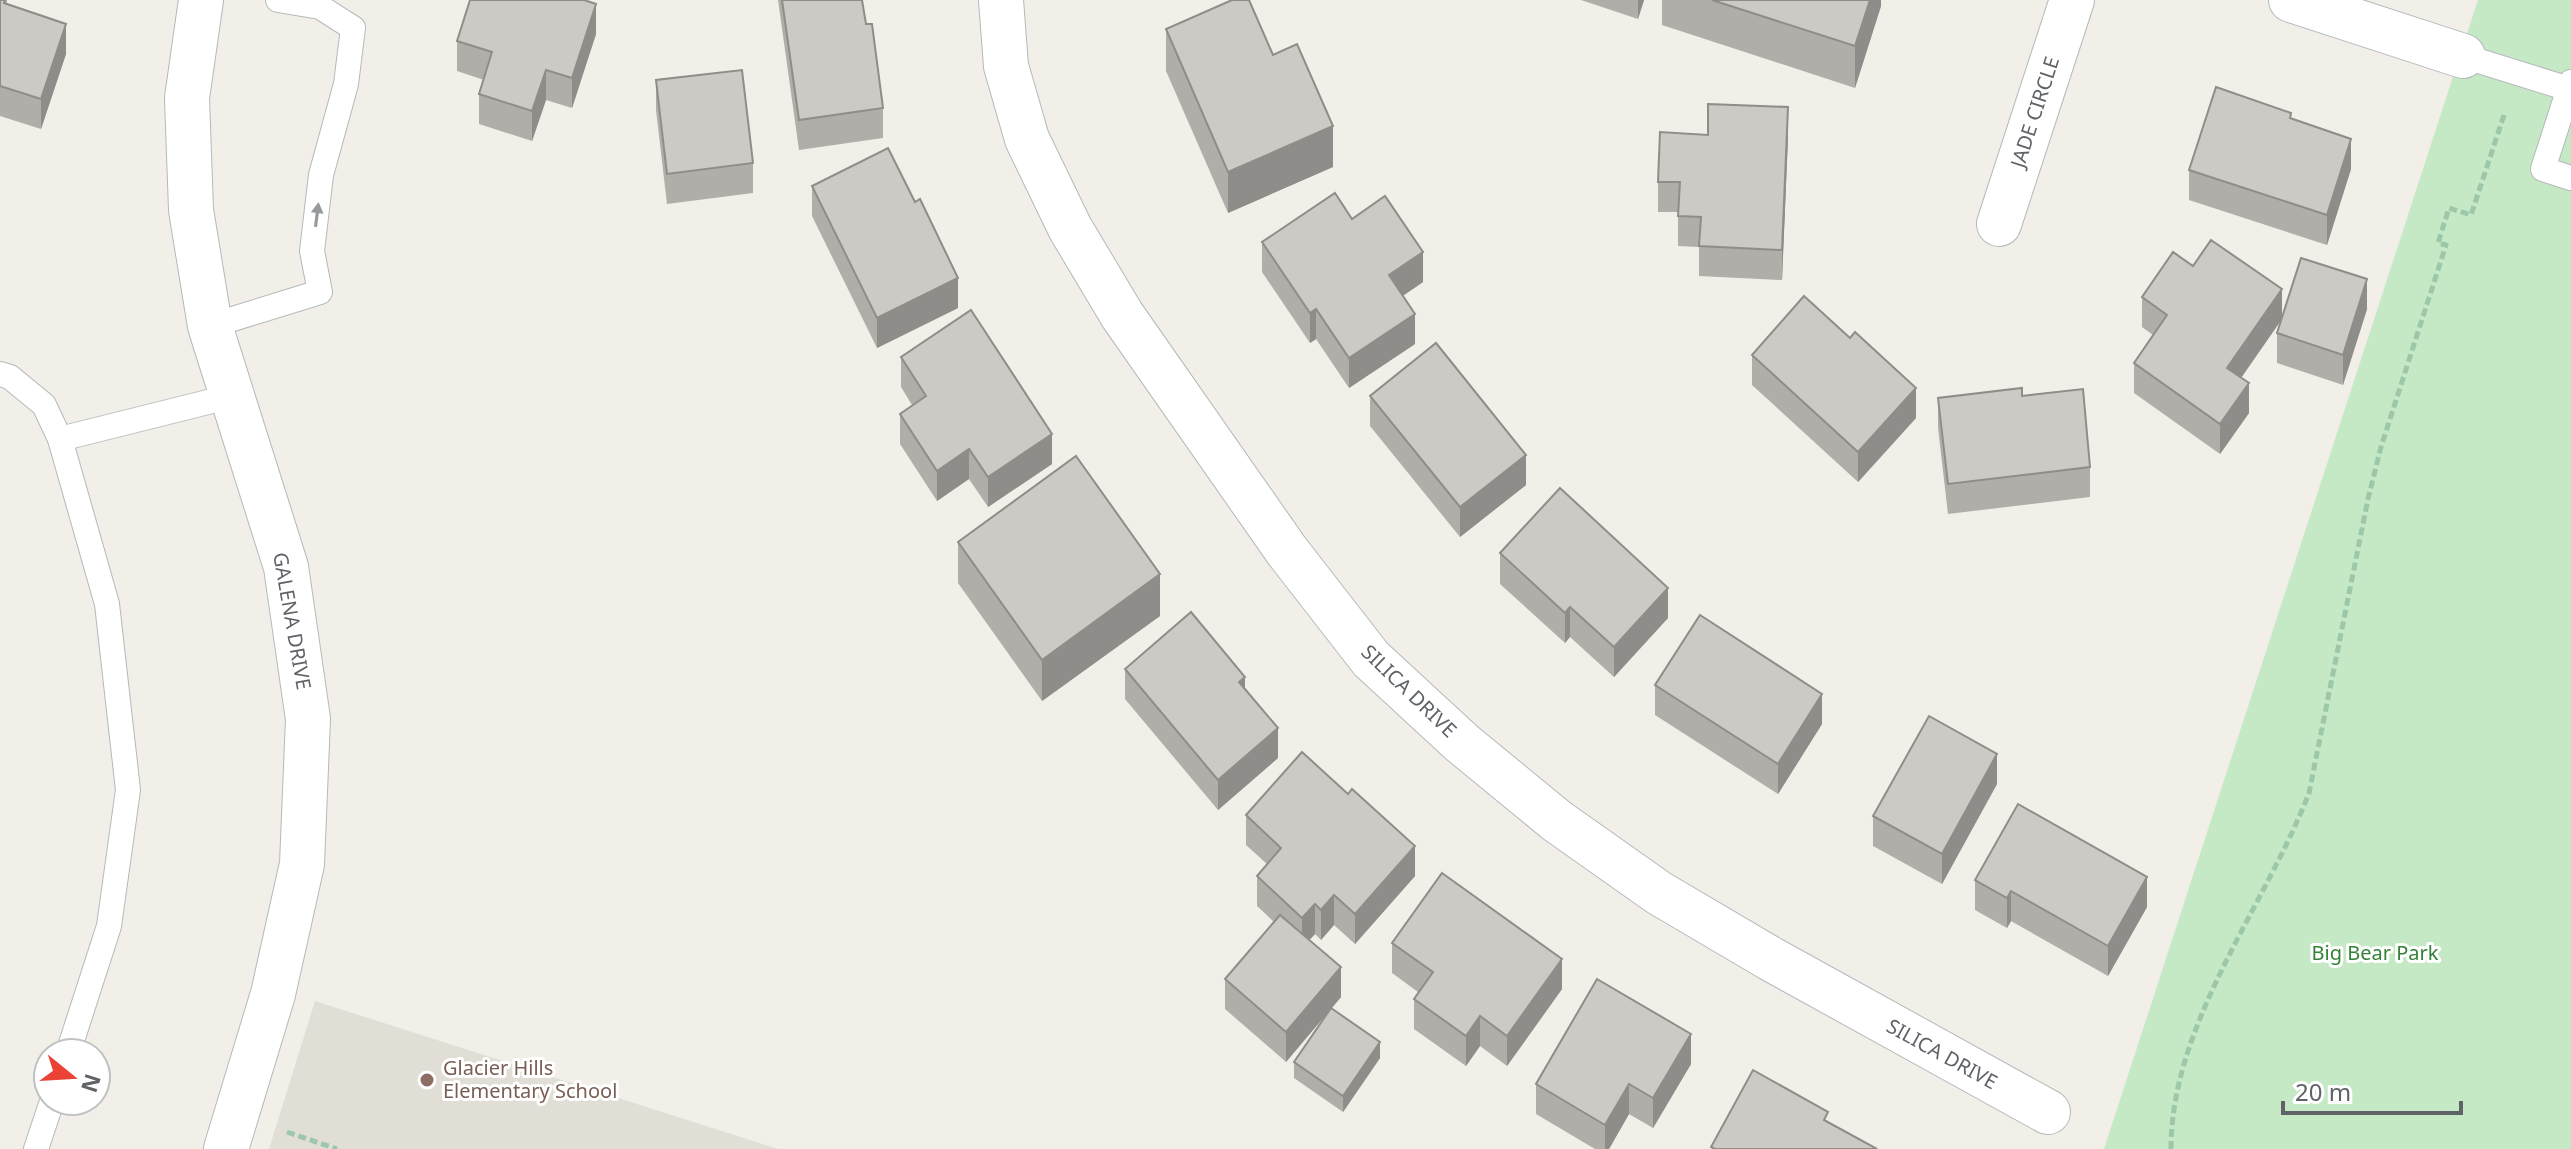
<svg xmlns="http://www.w3.org/2000/svg" width="2571" height="1149" font-family="'Noto Sans',sans-serif">
	<style>
		.education { fill: #e1ded6 }
		.green { fill: #c5e8c5 }
		.lines { fill: none; stroke-linecap: round; stroke-linejoin: round }
		.service-casing { stroke: #b5b8bc; stroke-width: 26 }
		.minor-casing { stroke: #b5b8bc; stroke-width: 46 }
		.path { stroke: #9cc7a9; stroke-width: 5; stroke-dasharray: 8 4; stroke-linecap: butt }
		.service { stroke: #fff; stroke-width: 24 }
		.minor { stroke: #fff; stroke-width: 44 }
		.wall { fill: #afaea9 }
		.shaded-wall { fill: #8f8d8a }
		.building { fill: #cccac5; stroke: #8f8d8a; stroke-width: 2 }
		.oneway { fill: #979a9d }
		.education-dot { fill: #8d6e63; stroke: #fff; stroke-width: 3 }
		.labels { text-anchor: middle; stroke-width: 6; stroke-linejoin: round; paint-order: stroke }
		.street-label { font-size: 20px; fill: #5f6368; stroke: #fff }
		.park-label { font-size: 20px; fill: #348238; stroke: #fff }
		.education-label { font-size: 20px; fill: #785e54; stroke: #fff; text-anchor: start }
	</style>
	<rect width="100%" height="100%" fill="#f1efe8"/>
	<path class="education" d="M315,1001l463,148h-509z"/>
	<path class="green" d="M2478,0h93v1149h-467z"/>
	<g class="lines">
		<defs>
			<g id="service">
				<path d="M2463,56l106,33"/>
				<path d="M2571,82l-28,87 28,9"/>
				<path d="M210,326l110,-34 -8,-41 9,-76 25,-91 7,-56 -33,-21 -42,-7"/>
				<path d="M0,374l10,3 34,28 16,34 47,165 21,186 -19,136 -41,127"/>
				<path d="M60,439l172,-43"/>
				<path d="M36,1149l16,-48"/>
			</g>
			<g id="minor">
				<path d="M201,0l-14,98 4,112 19,116 76,241 22,152 -6,145 -29,130 -47,155"/>
				<path d="M1001,0l5,66 21,73 43,89 52,87 165,236 84,108 91,84 95,78 102,72 112,66 277,153"/>
				<path d="M2291,0l172,56"/>
				<path d="M1999,224l73,-224"/>
			</g>
		</defs>
		<use href="#service" class="service-casing"/>
		<use href="#minor" class="minor-casing"/>
		<g class="path">
			<path d="M287,1132l50,17"/>
			<path d="M2171,1149c0,-126 94,-242 138,-356l59,-294 13,-52 65,-202 -8,-2 11,-35 22,7 34,-103"/>
		</g>
		<use href="#service" class="service"/>
		<use href="#minor" class="minor"/>
	</g>
	<g class="wall">
		<path d="M0,0h7v4l59,50 -25,75 -41,-13z"/>
		<path d="M778,0h84l4,24 17,84v30l-84,12z"/>
		<path d="M1581,0h63l-6,19z"/>
		<path d="M1662,0h219v6l-26,82 -193,-63z"/>
		<path d="M1166,29l107,26 60,112 -105,46 -62,-142z"/>
		<path d="M596,34l-24,74 -26,-8 -14,41 -53,-17v-30l5,-14 -27,-9v-30z"/>
		<path d="M656,80l97,83v30l-86,11 -11,-94z"/>
		<path d="M2291,118l60,51 -24,76 -138,-45v-30z"/>
		<path d="M1788,137l-6,143 -83,-4v-29l-21,-1v-34h-20v-30z"/>
		<path d="M812,186l103,16 43,106 -81,40 -65,-132z"/>
		<path d="M1352,219l71,63 -20,14 12,48 -66,44 -33,-49 -6,4 -48,-71v-30z"/>
		<path d="M2193,266l89,52 85,-9 -24,76 -66,-22v-30l4,-13 -40,58 8,35 -29,41 -86,-61v-30l19,-28 -11,-8v-30z"/>
		<path d="M1850,338l66,80 -58,64 -106,-97v-30z"/>
		<path d="M901,357l151,107 -64,43 -19,-28 -32,22 -37,-57v-30l12,-9 -11,-18z"/>
		<path d="M1370,396l156,89 -66,52 -90,-111z"/>
		<path d="M2022,396l68,71v30l-142,17 -10,-86v-30z"/>
		<path d="M958,542l202,74 -118,85 -84,-118z"/>
		<path d="M1500,553l168,65 -54,59 -44,-40 -5,6 -65,-59z"/>
		<path d="M1125,669l120,20 33,69 -60,52 -93,-111z"/>
		<path d="M1655,685l167,39 -44,70 -123,-79z"/>
		<path d="M1997,784l-55,100 -69,-38v-30z"/>
		<path d="M1246,815l169,61 -60,68 -21,-19 -13,15 -6,-6 -6,6 32,57 -9,11 48,50 -37,54 -49,-34v-16l34,-50 -42,50 -61,-53v-30l49,-57 -17,-16v-30l10,-12 -21,-19z"/>
		<path d="M1975,880l172,27 -39,69 -97,-55 -4,7 -32,-18z"/>
		<path d="M1392,943l170,46 -55,77 -27,-20 -14,20 -52,-37v-30l4,-7 -26,-19z"/>
		<path d="M1691,1064l-38,64 -24,-14 -20,35h-14l-59,-35v-30z"/>
	</g>
	<g class="shaded-wall">
		<path d="M1638,0h6l-6,19z"/>
		<path d="M1870,0h11v6l-26,82v-42z"/>
		<path d="M596,4v30l-24,74v-30z"/>
		<path d="M66,24v30l-25,75v-30z"/>
		<path d="M546,70v30l-14,41v-30z"/>
		<path d="M1788,107v30l-6,143v-30z"/>
		<path d="M1333,126v41l-105,46v-41z"/>
		<path d="M2351,139v30l-24,76v-30z"/>
		<path d="M1423,252v30l-34,23v-30z"/>
		<path d="M958,278v30l-81,40v-30z"/>
		<path d="M2367,279v30l-24,76v-30z"/>
		<path d="M2282,289v30l-55,79v-30z"/>
		<path d="M1316,309v30l-6,4v-30z"/>
		<path d="M1415,314v30l-66,44v-30z"/>
		<path d="M2249,383v30l-29,41v-30z"/>
		<path d="M1916,388v30l-58,64v-30z"/>
		<path d="M1052,434v30l-64,43v-30z"/>
		<path d="M969,449v30l-32,22v-30z"/>
		<path d="M1526,455v30l-66,52v-30z"/>
		<path d="M1160,574v42l-118,85v-41z"/>
		<path d="M1668,588v30l-54,59v-30z"/>
		<path d="M1570,607v30l-5,6v-30z"/>
		<path d="M1245,677v30l-6,-25z"/>
		<path d="M1822,694v30l-44,70v-30z"/>
		<path d="M1278,728v30l-60,52v-30z"/>
		<path d="M1997,754v30l-55,100v-30z"/>
		<path d="M1415,846v30l-60,68v-30z"/>
		<path d="M2147,877v30l-39,69v-30z"/>
		<path d="M2011,891v30l-4,7v-30z"/>
		<path d="M1334,895v30l-13,15v-30z"/>
		<path d="M1315,904v30l-13,14v-30z"/>
		<path d="M1562,959v30l-55,77v-30z"/>
		<path d="M1341,967v30l-55,65v-30z"/>
		<path d="M1480,1016v30l-14,20v-30z"/>
		<path d="M1691,1034v30l-38,64v-30z"/>
		<path d="M1380,1042v16l-37,54v-16z"/>
		<path d="M1629,1084v30l-20,35h-4v-24z"/>
	</g>
	<g class="building">
		<path d="M0,0h5l-1,3 62,21 -25,75 -41,-13z"/>
		<path d="M470,0h114l12,4 -24,74 -26,-8 -14,41 -53,-17 13,-42 -35,-11z"/>
		<path d="M782,0h80l4,24h6l11,84 -84,12z"/>
		<path d="M1232,0h17l24,55 24,-11 36,82 -105,46 -62,-143z"/>
		<path d="M1712,0h158l-15,46z"/>
		<path d="M742,70l11,93 -86,11 -11,-94z"/>
		<path d="M2216,87l75,26 -1,5 61,21 -24,76 -138,-45z"/>
		<path d="M1708,104l80,3 -6,143 -83,-4 2,-29 -23,-1 2,-34h-22l2,-50 48,3z"/>
		<path d="M888,148l27,54 5,-3 38,79 -81,40 -65,-132z"/>
		<path d="M1335,193l17,26 33,-23 38,56 -34,23 26,39 -66,44 -33,-49 -6,4 -48,-71z"/>
		<path d="M2211,240l71,49 -55,79 22,15 -29,41 -86,-61 33,-48 -25,-18 31,-45 20,14z"/>
		<path d="M2301,258l66,21 -24,76 -66,-22z"/>
		<path d="M1804,296l46,42 5,-6 61,56 -58,64 -106,-97z"/>
		<path d="M971,310l81,124 -64,43 -19,-28 -32,22 -37,-57 26,-18 -25,-39z"/>
		<path d="M1436,343l90,112 -66,52 -90,-111z"/>
		<path d="M2022,388v8l61,-7 7,78 -142,17 -10,-86z"/>
		<path d="M1076,456l84,118 -118,86 -84,-118z"/>
		<path d="M1560,488l108,100 -54,59 -44,-40 -5,6 -65,-60z"/>
		<path d="M1191,612l54,65 -6,5 39,46 -60,52 -93,-111z"/>
		<path d="M1700,615l122,79 -44,70 -123,-79z"/>
		<path d="M1929,716l68,38 -55,100 -69,-38z"/>
		<path d="M1302,752l46,42 4,-5 63,57 -60,68 -21,-19 -13,15 -6,-6 -13,14 -45,-42 24,-28 -35,-33z"/>
		<path d="M2018,804l129,73 -39,69 -97,-55 -4,7 -32,-18z"/>
		<path d="M1442,873l120,86 -55,77 -27,-20 -14,20 -52,-37 19,-27 -41,-29z"/>
		<path d="M1280,915l61,52 -55,65 -61,-53z"/>
		<path d="M1597,979l94,55 -38,64 -24,-14 -24,41 -69,-41z"/>
		<path d="M1331,1008l49,34 -37,54 -49,-34z"/>
		<path d="M1753,1070l75,42 -4,8 53,29h-162l-4,-2z"/>
	</g>
	<defs><path id="oneway-solid" d="M-6-.8H1V-3.2L6.5 0L1 3.2V.8H-6Z" transform="scale(2)"/></defs>
	<use class="oneway" href="#oneway-solid" transform="translate(317 215) rotate(-83)"/>
	<circle class="education-dot" cx="427" cy="1080" r="8"/>
	<g class="labels">
		<g class="street-label">
			<text transform="translate(2035 112) rotate(-72)" y="7">JADE CIRCLE</text>
			<text transform="translate(292 621) rotate(80)" y="7">GALENA DRIVE</text>
			<text transform="translate(1409 691) rotate(44)" y="7">SILICA DRIVE</text>
			<text transform="translate(1942 1054) rotate(29)" y="7">SILICA DRIVE</text>
		</g>
		<g class="park-label">
			<text x="2375" y="960">Big Bear Park</text>
		</g>
		<g class="education-label">
			<text x="443" y="1075">Glacier Hills<tspan x="443" dy="23">Elementary School</tspan></text>
		</g>
	</g>
	<g transform="translate(72 1077) rotate(108)"><circle r="38" fill="#ffffff" stroke="#bfc1c3" stroke-width="2"/>
	<path d="M0-6L14 30L0 20L-14 30Z" fill="#ea4335"/>
	<text y="-12" font-size="22" font-weight="bold" text-anchor="middle" fill="#5f6368">N</text>
	</g>
	<path d="M2283 1101v12h178v-12" fill="none" stroke="#5f6368" stroke-width="4"/>
	<text x="2295" y="1101" font-size="24" fill="#5f6368" stroke="#ffffff" stroke-width="6" paint-order="stroke">20 m</text>
</svg>
